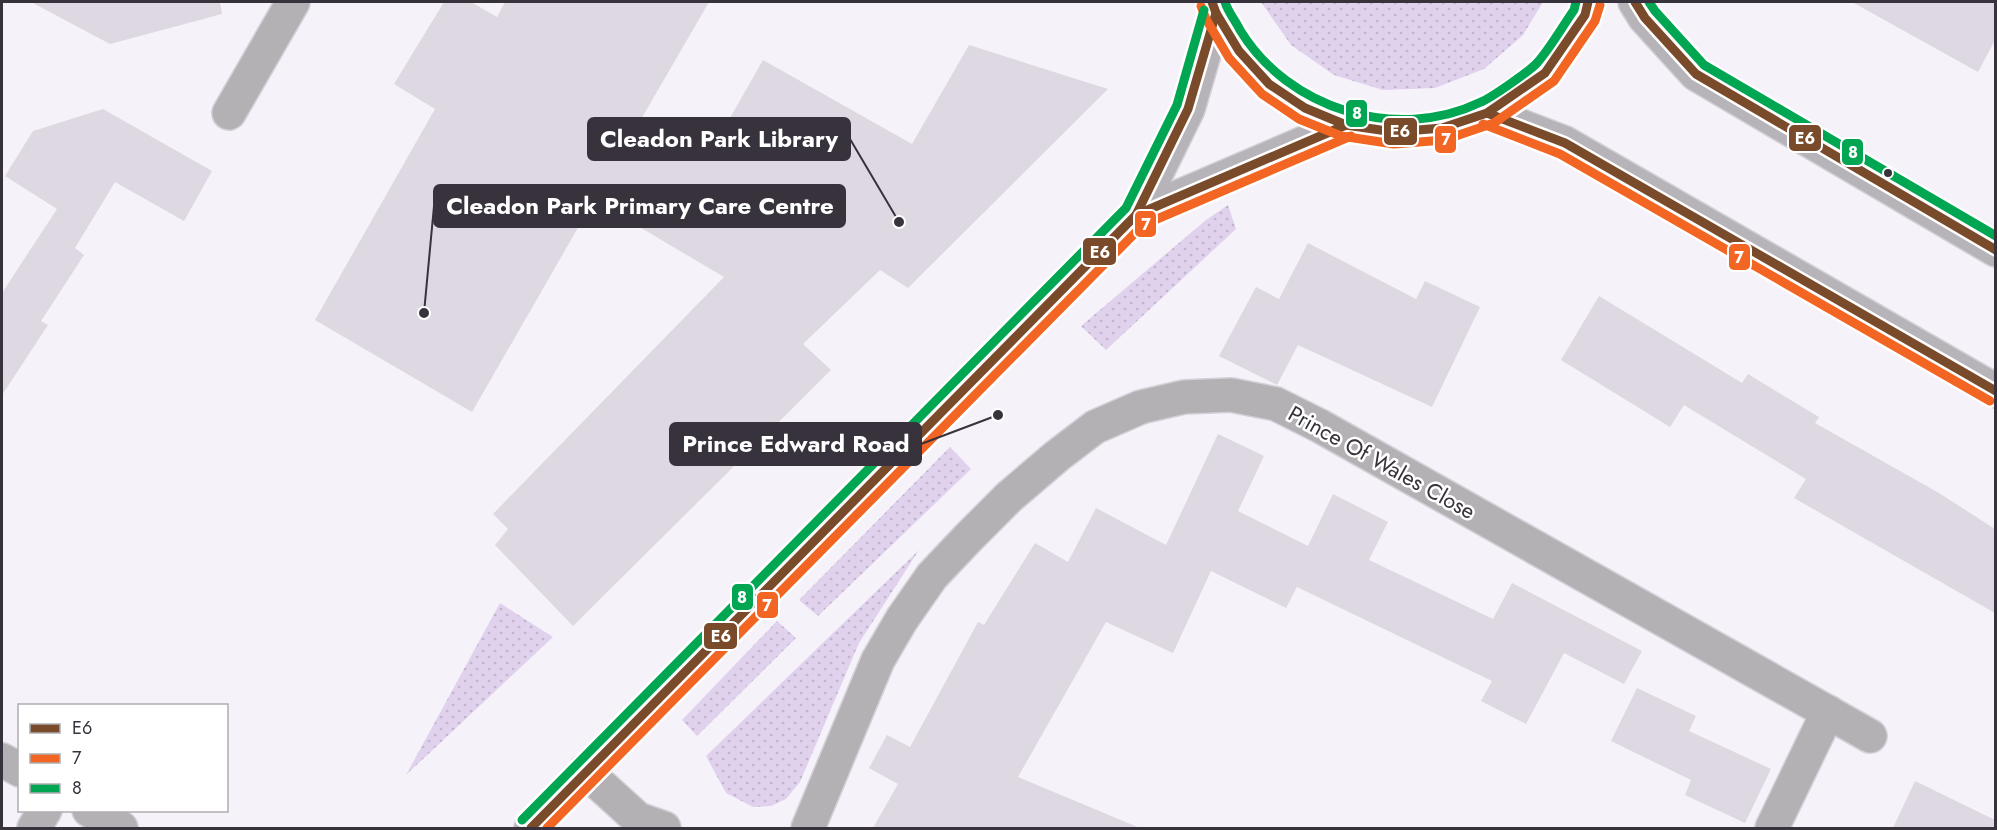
<svg xmlns="http://www.w3.org/2000/svg" width="1997" height="830" font-family="Jost,sans-serif">
	<style>
		.grass { fill: url(#grass-dots) }
		.building { fill: #ddd8e1 }
		.lines { fill: none; stroke-linecap: round; stroke-linejoin: round }
		.minor-casing { stroke: #d4d0d7; stroke-width: 36 }
		.major-casing { stroke: #d4d0d7; stroke-width: 36 }
		.highway-casing { stroke: #d4d0d7; stroke-width: 36 }
		.minor { stroke: #b4b1b5; stroke-width: 33 }
		.major { stroke: #b6b4b9; stroke-width: 33 }
		.highway { stroke: #b2aeb4; stroke-width: 33 }
		.bus-1-casing { stroke: #fff; stroke-width: 14 }
		.bus-2-casing { stroke: #fff; stroke-width: 14 }
		.bus-3-casing { stroke: #fff; stroke-width: 14 }
		.bus-1 { stroke: #7a4b2a; stroke-width: 9 }
		.bus-2 { stroke: #f26522; stroke-width: 9 }
		.bus-3 { stroke: #00a651; stroke-width: 9 }
		.bus-dot { fill: #37323c; stroke: #fff; stroke-width: 2 }
		.labels { text-anchor: middle; stroke-width: 5; stroke-linejoin: round; paint-order: stroke }
		.street-label { font-size: 22px; fill: #37323c; stroke: #fff }
		.leader { fill: none; stroke: #37323c; stroke-width: 2 }
		.callout-dot { fill: #37323c; stroke: #fff; stroke-width: 2 }
		.callout { fill: #37323c; stroke: #37323c; stroke-width: 2 }
		.callout-label { font-size: 24px; text-anchor: middle; font-weight: bold; fill: #fff }
		.line-badge { stroke: #fff; stroke-width: 2 }
		.badge-label { font-size: 16px; text-anchor: middle; font-weight: bold; fill: #fff }
	</style>
	<defs>
		<pattern id="grass-dots" width="8" height="8" patternUnits="userSpaceOnUse" patternTransform="scale(1.5)"><rect width="8" height="8" fill="#e0d1ed"/><path d="M2 2h.1M6 6h.1" fill="none" stroke="#c1b4cc" stroke-width="1.8" stroke-linecap="round"/></pattern>
	</defs>
	<rect width="100%" height="100%" fill="#f6f2fa"/>
	<g class="grass">
		<path d="M1261,2h282l-20,33 -39,34 -49,19 -52,2 -49,-15 -43,-30z"/>
		<path d="M1228,205l8,24 -130,121 -25,-24 125,-106z"/>
		<path d="M950,447l21,22 -153,147 -19,-16z"/>
		<path d="M919,550l-60,93 -59,139 -14,17 -15,7 -18,1 -27,-14 -20,-37z"/>
		<path d="M500,603l53,34 -147,138z"/>
		<path d="M777,621l19,17 -99,98 -15,-16z"/>
	</g>
	<g class="building">
		<path d="M31,2h189l2,12 -112,30z"/>
		<path d="M444,2h27l26,15 8,-15h204l-69,119 66,39 57,-100 149,84 57,-99 139,44 -200,199 -28,-18 -77,74 28,26 -258,256 -78,-81 13,-16 -15,-15 231,-237 -130,-77 -122,212 -157,-92 120,-211 -41,-25z"/>
		<path d="M1852,2h143v38l-17,32z"/>
		<path d="M103,109l109,62 -28,50 -69,-39 -40,66 9,7 -43,66 7,4 -46,70v-102l55,-84 -52,-33 28,-45z"/>
		<path d="M1308,243l108,56 9,-18 55,26 -48,100 -134,-62 -21,40 -58,-29 37,-69 23,12z"/>
		<path d="M1599,296l143,87 6,-9 71,43 -4,6 124,70 56,36v84l-201,-115 12,-19 -122,-74 -14,22 -109,-67z"/>
		<path d="M1218,434l46,22 -26,55 70,35 25,-52 55,28 -19,38 124,59 19,-36 130,68 -18,33 -60,-31 -38,71 -45,-23 11,-20 -195,-94 -11,21 -75,-37 -38,82 -67,-31 -88,155 122,51h-267l25,-44 -29,-16 18,-33 23,12 68,-125 6,3 51,-82 33,19 28,-54 70,37z"/>
		<path d="M1637,688l59,28 -7,15 82,38 -26,54 -60,-28 6,-15 -80,-39z"/>
		<path d="M1915,781l80,39v8h-102z"/>
	</g>
	<g class="lines">
		<defs>
			<g id="minor">
				<path d="M229,113l64,-111"/>
				<path d="M2,760l18,10"/>
				<path d="M585,771l53,48 26,9"/>
				<path d="M89,810l32,18"/>
				<path d="M34,828l11,-18"/>
				<path d="M808,828l70,-168 24,-41 30,-43 37,-39 40,-40 48,-41 38,-29 46,-20 43,-10 47,-2 45,9 44,22 550,310"/>
				<path d="M1772,828l56,-116"/>
			</g>
			<g id="major">
				<path d="M1635,2l10,16 51,56 300,176"/>
				<path d="M1487,113l78,30 431,248"/>
				<path d="M1136,215l210,-90"/>
				<path d="M531,828l605,-613 52,-106 28,-96"/>
			</g>
			<path id="highway" d="M1212,2l4,11 23,38 30,33 36,24 41,17 48,7 48,-4 45,-15 58,-40 40,-58 3,-13"/>
		</defs>
		<use href="#minor" class="minor-casing"/>
		<use href="#major" class="major-casing"/>
		<use href="#highway" class="highway-casing"/>
		<use href="#minor" class="minor"/>
		<use href="#major" class="major"/>
		<use href="#highway" class="highway"/>
		<defs>
			<g id="bus-1">
				<path d="M1212,2l4,11 23,38 30,33 36,24 41,17 48,7 48,-4 45,-15 58,-40 40,-58 3,-13"/>
				<path d="M1635,2l10,16 51,56 300,176"/>
				<path d="M1487,113l78,30 431,248"/>
				<path d="M1136,215l210,-90"/>
				<path d="M531,828l605,-613 52,-106 28,-96"/>
			</g>
			<g id="bus-2">
				<path d="M1201,6l5,13 23,39 33,36 37,25 42,17 53,8 50,-4 50,-17 60,-42 41,-60 5,-16"/>
				<path d="M1483,124l77,30 430,247"/>
				<path d="M547,828l596,-603 208,-89"/>
			</g>
			<g id="bus-3">
				<path d="M1225,2c3,10 10,18 15,28 48,79 156,113 241,72 10,-4 50,-32 56,-39 14,-16 25,-36 37,-53l2,-8"/>
				<path d="M1649,2l6,9 49,54 292,171"/>
				<path d="M522,820l604,-612 51,-103 27,-95"/>
			</g>
		</defs>
		<use href="#bus-1" class="bus-1-casing"/>
		<use href="#bus-2" class="bus-2-casing"/>
		<use href="#bus-3" class="bus-3-casing"/>
		<use href="#bus-1" class="bus-1"/>
		<use href="#bus-2" class="bus-2"/>
		<use href="#bus-3" class="bus-3"/>
	</g>
	<circle class="bus-dot" cx="1888" cy="173" r="5"/>
	<g class="labels">
		<g class="street-label">
			<text transform="translate(1382 462) rotate(29)" y="8">Prince Of Wales Close</text>
		</g>
	</g>
	<path class="leader" d="M899 222L850 139M424 313L434 206M998 415L921 444"/>
	<g class="callout-dot">
		<circle cx="899" cy="222" r="6"/>
		<circle cx="424" cy="313" r="6"/>
		<circle cx="998" cy="415" r="6"/>
	</g>
	<g class="callout">
		<rect x="588" y="118" width="262" height="42" rx="6"/>
		<rect x="434" y="185" width="411" height="42" rx="6"/>
		<rect x="670" y="423" width="251" height="42" rx="6"/>
	</g>
	<g class="callout-label">
		<text x="719" y="147">Cleadon Park Library</text>
		<text x="640" y="214">Cleadon Park Primary Care Centre</text>
		<text x="796" y="452">Prince Edward Road</text>
	</g>
	<g class="line-badge">
		<rect x="1345" y="99" width="23" height="29" rx="6" fill="#00a651"/>
		<rect x="1383" y="117" width="35" height="29" rx="6" fill="#7a4b2a"/>
		<rect x="1788" y="124" width="34" height="28" rx="6" fill="#7a4b2a"/>
		<rect x="1434" y="125" width="23" height="29" rx="6" fill="#f26522"/>
		<rect x="1841" y="138" width="23" height="28" rx="6" fill="#00a651"/>
		<rect x="1134" y="210" width="23" height="28" rx="6" fill="#f26522"/>
		<rect x="1082" y="237" width="35" height="29" rx="6" fill="#7a4b2a"/>
		<rect x="1728" y="243" width="23" height="28" rx="6" fill="#f26522"/>
		<rect x="731" y="583" width="23" height="28" rx="6" fill="#00a651"/>
		<rect x="756" y="591" width="23" height="28" rx="6" fill="#f26522"/>
		<rect x="703" y="622" width="35" height="28" rx="6" fill="#7a4b2a"/>
	</g>
	<g class="badge-label">
		<text x="1357" y="119">8</text>
		<text x="1400" y="137">E6</text>
		<text x="1805" y="144">E6</text>
		<text x="1446" y="145">7</text>
		<text x="1853" y="158">8</text>
		<text x="1146" y="230">7</text>
		<text x="1100" y="258">E6</text>
		<text x="1739" y="263">7</text>
		<text x="742" y="603">8</text>
		<text x="767" y="611">7</text>
		<text x="721" y="642">E6</text>
	</g>
	<rect width="1997" height="830" fill="none" stroke="#37323c" stroke-width="6"/>
	<rect x="18" y="704" width="210" height="108" fill="#ffffff" stroke="#afadb1" stroke-width="1.5"/>
	<rect x="30" y="724" width="30" height="9" fill="#7a4b2a" stroke="#afadb1" stroke-width="1.5"/>
	<text x="72" y="734" font-size="18" fill="#37323c">E6</text>
	<rect x="30" y="754" width="30" height="9" fill="#f26522" stroke="#afadb1" stroke-width="1.5"/>
	<text x="72" y="764" font-size="18" fill="#37323c">7</text>
	<rect x="30" y="784" width="30" height="9" fill="#00a651" stroke="#afadb1" stroke-width="1.5"/>
	<text x="72" y="794" font-size="18" fill="#37323c">8</text>
</svg>
